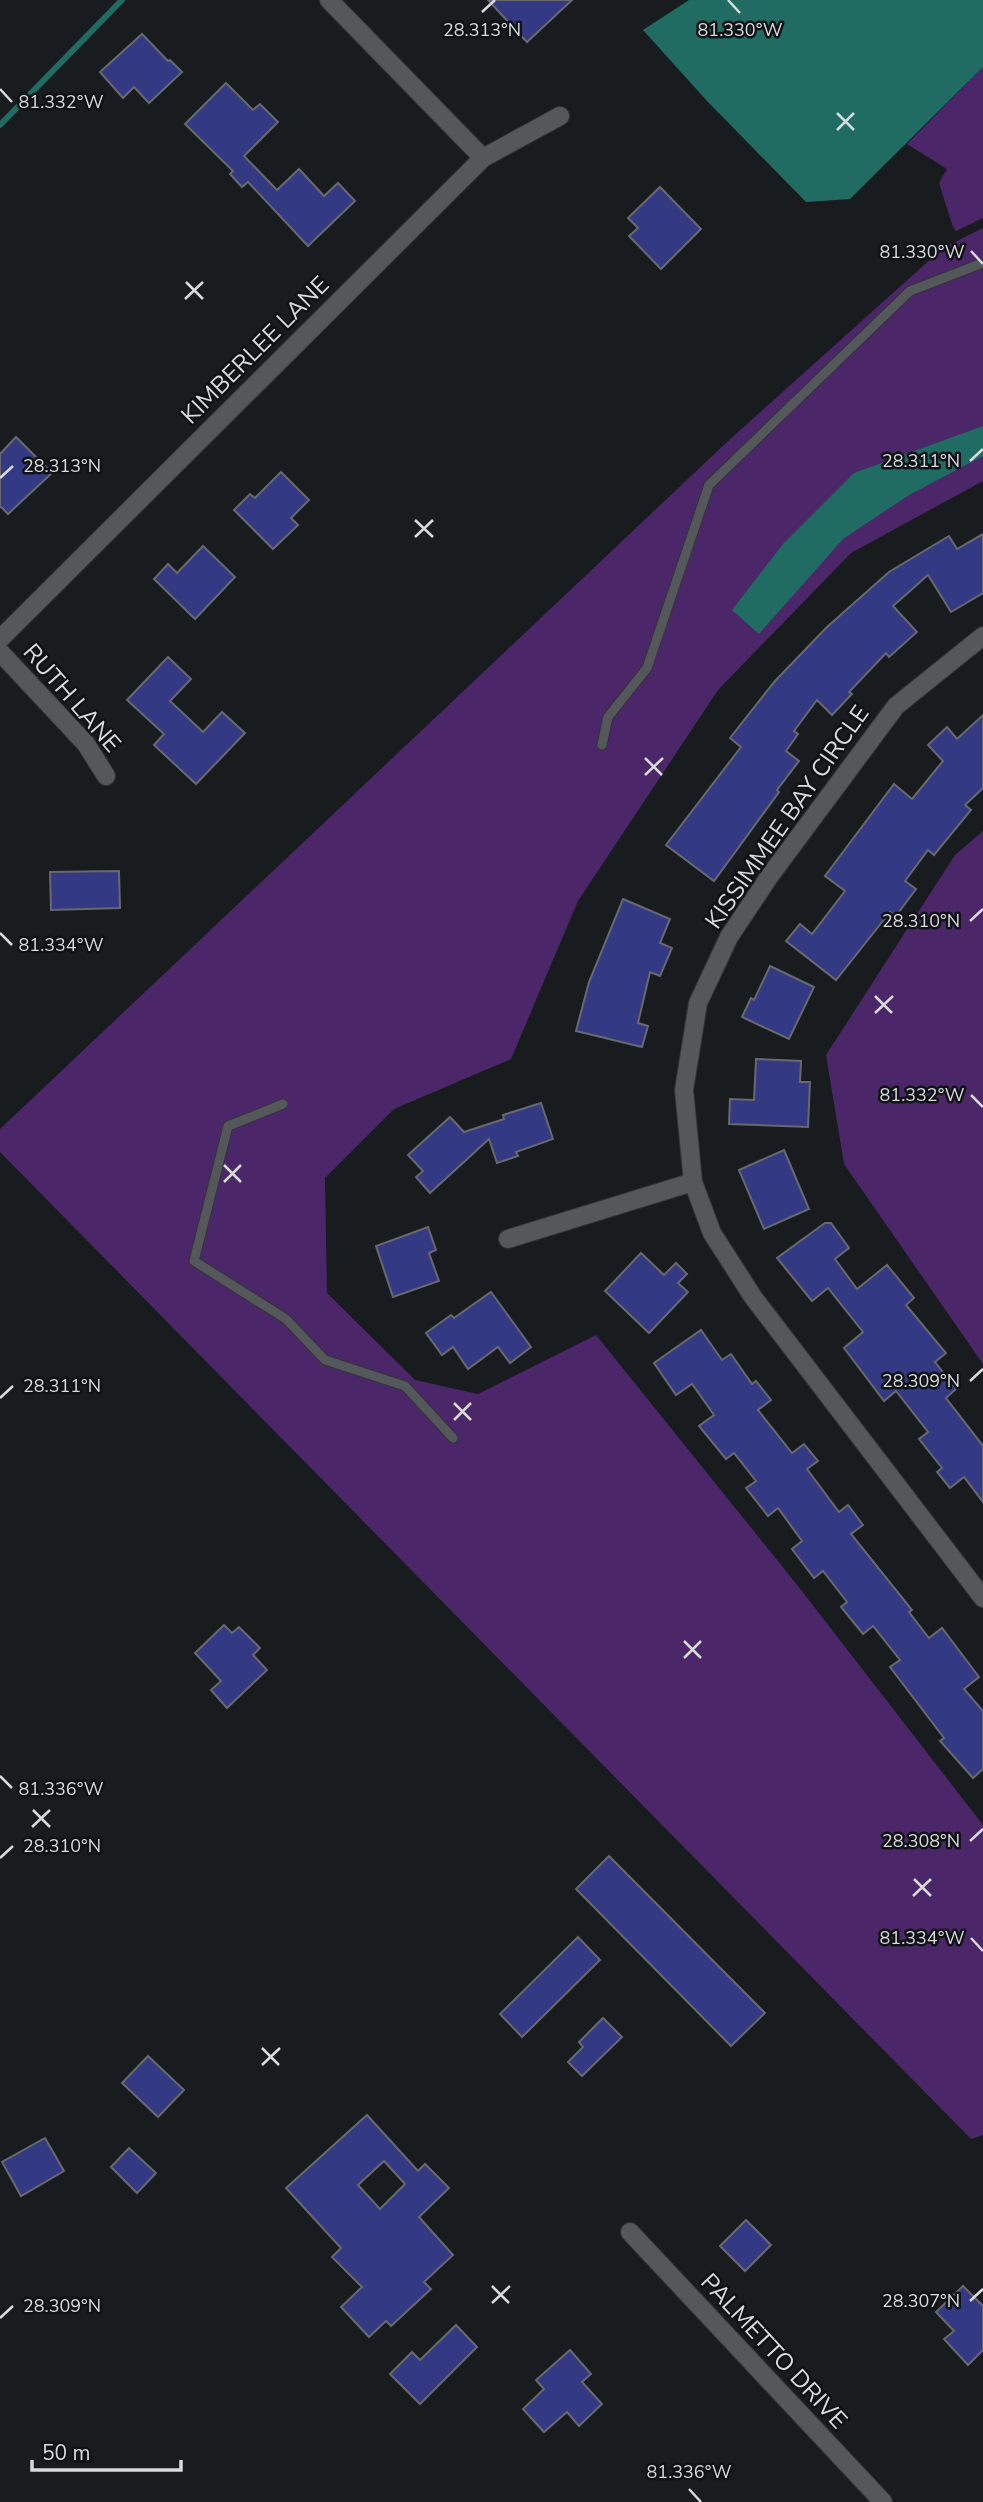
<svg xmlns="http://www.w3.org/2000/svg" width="983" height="2502" font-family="'Nunito Sans',sans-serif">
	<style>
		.green { fill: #4b2669 }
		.water { fill: #206c63 }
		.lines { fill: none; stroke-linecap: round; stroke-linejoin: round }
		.stream { stroke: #206c63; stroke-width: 6 }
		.building { fill: #343984; stroke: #68696e; stroke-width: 2; fill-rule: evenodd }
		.lane-casing { stroke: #333537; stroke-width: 11 }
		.street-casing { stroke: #333537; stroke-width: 20 }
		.lane { stroke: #54585b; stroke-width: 9 }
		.street { stroke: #54585b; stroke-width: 18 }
		.ticks { fill: none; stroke: #d8dadc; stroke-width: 2.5 }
		.labels { text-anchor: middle; stroke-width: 5; stroke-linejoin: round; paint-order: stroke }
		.street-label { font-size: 24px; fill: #d8dadc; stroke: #101316 }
		.ticks-label { font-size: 18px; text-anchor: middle; fill: #d8dadc; stroke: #101316; stroke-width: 5; stroke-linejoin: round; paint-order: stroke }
	</style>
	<rect width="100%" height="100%" fill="#191c1f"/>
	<g class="green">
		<path d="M983,67v151l-27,13 -3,-4 -14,-44 8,-14 -40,-25z"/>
		<path d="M983,228v253l-132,72 -133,137 -140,211 -67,158 -117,50 -69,69 2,115 88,87 63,14 118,-59 202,251 185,239v310l-12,4 -971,-987v-23l727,-687 216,-194z"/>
		<path d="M983,831v533l-139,-200 -18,-109 129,-200z"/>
	</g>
	<g class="water">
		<path d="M689,0h294v67l-133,132 -44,3 -98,-100 -65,-72z"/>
		<path d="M983,426v30l-74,39 -66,44 -84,95 -27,-24 51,-66 71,-71z"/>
	</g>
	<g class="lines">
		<path class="stream" d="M0,125l122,-125"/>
	</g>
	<g class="building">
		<path d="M488,0h84l-45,42z"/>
		<path d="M142,34l26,27 2,-1 12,12 -33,31 -15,-16 -11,11 -23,-26z"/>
		<path d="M226,83l27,27 7,-6 18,18 -34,34 33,34 22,-21 25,27 14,-13 17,18 -47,45 -60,-64 -6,5 -12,-13 3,-3 -48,-47z"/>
		<path d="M660,187l41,42 -40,40 -32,-33 9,-8 -10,-10z"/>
		<path d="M16,437l36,36 -44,41 -8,-8v-52z"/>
		<path d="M281,472l28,28 -18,18 7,7 -25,24 -39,-39 16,-16 5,4z"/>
		<path d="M983,534v59l-32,19 -23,-37 -35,31 24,26 -28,25 -3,-4 -37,39 3,2 -20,21 -15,-15 -23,31 4,3 -12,17 13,10 -22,29 2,2 -65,89 -48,-36 75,-98 -11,-9 45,-57 52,-54 62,-55 60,-36 8,13z"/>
		<path d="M203,546l32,31 -40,42 -41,-40 14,-15 9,9z"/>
		<path d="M168,657l23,22 -21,22 33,31 19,-20 23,21 -49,51 -42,-39 10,-11 -37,-34z"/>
		<path d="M983,715v73l-18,17 6,5 -37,45 -6,-5 -23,31 11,8 -20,27 -6,-4 -54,68 -50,-39 14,-17 12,10 33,-43 -20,-15 69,-92 18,15 31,-38 -15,-16 19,-18 10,12z"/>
		<path d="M119,871l1,37 -69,2 -1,-38z"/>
		<path d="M623,899l47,20 -10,24 12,5 -12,28 -10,-4 -12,51 10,3 -6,21 -66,-16 13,-49z"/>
		<path d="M770,966l44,21 -25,52 -47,-22 9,-19 3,2z"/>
		<path d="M756,1059l45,2 -1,21h10l-2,45 -79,-3 1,-25 24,1z"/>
		<path d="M541,1103l12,36 -37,13 2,4 -21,7 -8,-24 -59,54 -14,-16 7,-6 -15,-16 42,-38 14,15 40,-13 -1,-4z"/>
		<path d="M784,1150l25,59 -45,20 -25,-59z"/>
		<path d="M825,1223h6l18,25 -14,11 22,30 30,-24 27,33 -8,7 40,48 -11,9 21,27 -10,9 37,48v56l-19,-25 -14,11 -13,-16 5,-4 -23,-29 9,-7 -32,-41 -12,10 -40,-53 19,-16 -35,-44 -16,13 -35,-43z"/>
		<path d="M428,1227l8,23 -7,3 10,28 -46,16 -17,-51z"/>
		<path d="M641,1253l23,22 12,-12 11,11 -9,9 10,9 -39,41 -44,-42z"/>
		<path d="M491,1292l40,55 -21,16 -12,-16 -30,22 -15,-22 -11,8 -16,-22 25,-18 3,3z"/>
		<path d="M701,1330l21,30 9,-6 21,30 4,-3 15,19 -13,10 34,43 12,-9 14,17 -11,8 32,43 9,-7 15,20 -12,9 61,76 -3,2 20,26 13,-10 37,49 -15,12 19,22v58l-10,9 -33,-37 4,-3 -54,-71 10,-7 -27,-34 -10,8 -22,-27 6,-5 -24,-31 -9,7 -22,-29 10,-8 -24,-33 -10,8 -22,-28 10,-7 -22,-28 -8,6 -27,-33 15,-11 -22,-31 -16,11 -22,-32z"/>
		<path d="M224,1625l8,8 7,-6 21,21 -7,7 14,15 -40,38 -16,-18 10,-9 -26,-28z"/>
		<path d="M609,1856l156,157 -34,33 -155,-157z"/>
		<path d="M578,1937l22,23 -78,77 -22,-23z"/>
		<path d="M603,2018l19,19 -40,39 -14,-14 15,-15 -4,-5z"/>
		<path d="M148,2056l36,34 -26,27 -36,-34z"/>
		<path d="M367,2115l51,56 7,-7 24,24 -30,29 34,38 -29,27 7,7 -40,37 -5,-5 -17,16 -28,-30 21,-20 -30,-30 9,-9 -55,-60zM384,2161l21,23 -25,25 -22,-24z"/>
		<path d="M45,2138l19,33 -43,25 -19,-34z"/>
		<path d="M129,2148l27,25 -19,20 -26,-26z"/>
		<path d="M746,2220l25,25 -26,26 -25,-25z"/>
		<path d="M963,2286l20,20v44l-15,15 -24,-26 10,-8 -18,-19z"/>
		<path d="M456,2325l21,22 -57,57 -30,-30 22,-22 8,8z"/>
		<path d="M570,2350l21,24 -9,8 20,22 -23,22 -12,-14 -23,20 -21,-23 21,-20 -8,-9z"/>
	</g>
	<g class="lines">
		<defs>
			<g id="lane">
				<path d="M602,745l6,-28 39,-49 62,-183 201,-194 70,-27"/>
				<path d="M283,1104l-55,22 -34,135 92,58 39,41 80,26 48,52"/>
			</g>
			<g id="street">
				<path d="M329,0l154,158"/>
				<path d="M983,636l-87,70 -127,171 -40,60 -31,66 -14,87 9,92 19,51 41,64 230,301"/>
				<path d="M0,639l483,-481 77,-42"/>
				<path d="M0,652l86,92 20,32"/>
				<path d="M508,1239l185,-57"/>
				<path d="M630,2232l253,270"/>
			</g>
		</defs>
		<use href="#lane" class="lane-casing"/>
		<use href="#street" class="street-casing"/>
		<use href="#lane" class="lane"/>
		<use href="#street" class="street"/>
	</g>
	<path class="ticks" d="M728,0l12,13M482,12l13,-12M0,89l12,13M837,113l17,17M837,130l17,-17M971,251l12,13M186,282l17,17M185,299l18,-17M970,461l13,-12M0,478l13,-12M415,520l18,17M415,537l18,-17M645,758l17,17M645,775l18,-17M970,921l13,-12M0,933l12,12M875,996l17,17M875,1013l18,-17M971,1095l12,12M224,1165l17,17M224,1182l17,-17M970,1381l13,-12M0,1398l13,-12M454,1403l17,17M454,1420l17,-17M684,1641l17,17M684,1658l17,-17M0,1776l12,12M33,1810l17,17M32,1827l18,-17M970,1841l13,-12M0,1858l13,-12M914,1879l17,17M913,1896l18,-17M971,1938l12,13M262,2048l17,17M262,2065l18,-17M492,2286l17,17M970,2301l13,-12M492,2303l18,-17M0,2318l13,-12M689,2489l12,13"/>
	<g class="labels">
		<g class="street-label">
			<text transform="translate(255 350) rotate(-45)" y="8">KIMBERLEE LANE</text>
			<text transform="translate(72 698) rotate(49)" y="8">RUTH LANE</text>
			<text transform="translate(787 817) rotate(-55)" y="8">KISSIMMEE BAY CIRCLE</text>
			<text transform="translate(774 2351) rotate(47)" y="8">PALMETTO DRIVE</text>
		</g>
	</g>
	<g class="ticks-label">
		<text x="482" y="36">28.313°N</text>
		<text x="740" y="36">81.330°W</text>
		<text x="61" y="108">81.332°W</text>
		<text x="922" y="258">81.330°W</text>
		<text x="921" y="467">28.311°N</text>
		<text x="62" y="472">28.313°N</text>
		<text x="921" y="927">28.310°N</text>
		<text x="61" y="951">81.334°W</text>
		<text x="922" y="1101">81.332°W</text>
		<text x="921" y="1387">28.309°N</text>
		<text x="62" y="1392">28.311°N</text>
		<text x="61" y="1795">81.336°W</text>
		<text x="921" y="1847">28.308°N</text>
		<text x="62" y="1852">28.310°N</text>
		<text x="922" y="1944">81.334°W</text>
		<text x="921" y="2307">28.307°N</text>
		<text x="62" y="2312">28.309°N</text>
		<text x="689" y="2478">81.336°W</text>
	</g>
	<path d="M32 2460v10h149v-10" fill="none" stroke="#d8dadc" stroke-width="3.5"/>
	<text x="42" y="2460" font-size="21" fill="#d8dadc" stroke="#101316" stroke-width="5" paint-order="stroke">50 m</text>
</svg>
